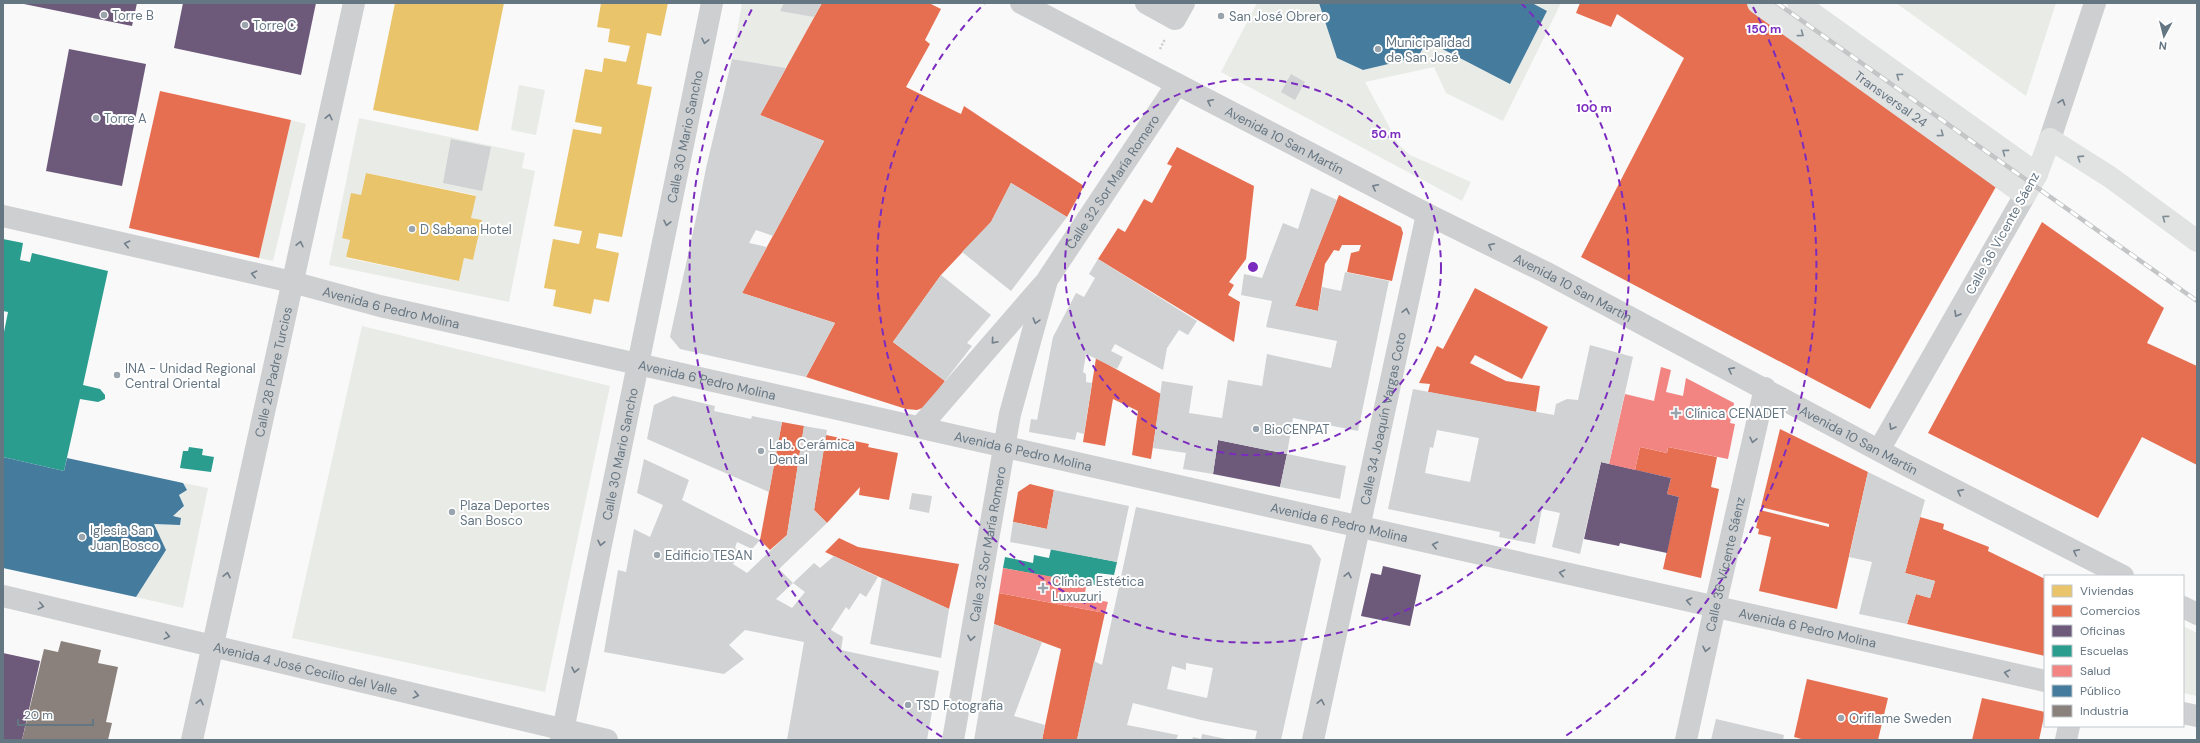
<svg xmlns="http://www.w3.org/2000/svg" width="2200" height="743" font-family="'DM Sans',sans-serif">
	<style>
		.green { fill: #e8ebe6; fill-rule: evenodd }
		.homes { fill: #e9c46a }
		.shops { fill: #e76f51 }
		.offices { fill: #6d597a }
		.schools { fill: #2a9d8f }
		.health { fill: #f28482 }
		.public { fill: #457b9d }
		.industry { fill: #8a817c }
		.building { fill: #d0d2d3; fill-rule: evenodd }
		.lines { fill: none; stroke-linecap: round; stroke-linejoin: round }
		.path { stroke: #cbcccd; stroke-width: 2.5; stroke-dasharray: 2 2; stroke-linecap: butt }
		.minor { stroke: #cecfd0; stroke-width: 22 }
		.major { stroke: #e1e2e2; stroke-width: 22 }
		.rail-casing { stroke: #c3c5c6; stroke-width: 4.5 }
		.rail { stroke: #fff; stroke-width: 3; stroke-dasharray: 9; stroke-linecap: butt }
		.oneway { stroke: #7e8c96 }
		.oneway2 { stroke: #707f8b }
		.ring { fill: none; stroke: #7b2cbf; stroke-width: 2; stroke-dasharray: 7 5 }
		.poi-dot { fill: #99a4ac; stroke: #fff; stroke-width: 1.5 }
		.labels { text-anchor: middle; stroke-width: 4; stroke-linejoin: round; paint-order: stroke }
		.poi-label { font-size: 13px; fill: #657683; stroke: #fff; text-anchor: start }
		.street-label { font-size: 13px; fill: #657683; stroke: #fff }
		.centre { fill: #7b2cbf; stroke: #fff; stroke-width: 2 }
		.ring-label { font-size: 12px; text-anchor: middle; font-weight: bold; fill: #7b2cbf; stroke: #fff; stroke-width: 4; stroke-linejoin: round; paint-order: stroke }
	</style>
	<rect width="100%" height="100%" fill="#f9f9f9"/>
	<g class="green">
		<path d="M742,3h42l30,14 -28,51 -54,-9z"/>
		<path d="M1257,3h62l18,55 26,12 55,-13 9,-16 83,43 37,-73 -15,-8h29l-58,118 -57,-28 -12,-26 -69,15 34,63 11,10 61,27 -9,19 -241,-129z"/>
		<path d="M1896,3h160l-30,93z"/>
		<path d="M519,85l26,5 -9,45 -25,-5z"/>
		<path d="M359,118l166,35 -3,15 13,3 -26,131 -180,-37zM366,173l109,22 -4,23 11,2 -9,40 -9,-2 -5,23 -113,-23 4,-18 -8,-2 9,-44 10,1z"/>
		<path d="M291,120l15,4 -33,137 -14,-3z"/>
		<path d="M362,326l248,60 -65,306 -253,-54z"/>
		<path d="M183,483l25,5 -25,120 -47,-11 30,-47 -12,-26 26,1 1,-7 -8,-2 11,-9 -5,-12 8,-5z"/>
		<path d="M2183,626l14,7v63l-14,-3z"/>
	</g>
	<g class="homes">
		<path d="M395,3h109l-26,128 -105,-21z"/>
		<path d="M601,3h67l-7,33 -14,-3 -10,51 15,3 -30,150 -23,-4 -3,15 23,5 -10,49 -15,-3 -3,15 -38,-8 3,-16 -12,-2 9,-49 26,5 3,-13 -28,-5 19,-97 28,5 1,-7 -27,-5 10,-53 17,3 2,-14 22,4 4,-16 -22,-4 2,-13 -13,-2z"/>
		<path d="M366,173l110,23 -5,22 11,2 -9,40 -9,-2 -5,23 -113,-24 4,-17 -8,-2 9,-45 10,2z"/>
	</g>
	<g class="shops">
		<path d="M822,3h107l12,6 -16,31 5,4 -24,43 55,27 3,-8 120,80 -17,31 -56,-34 -20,39 -50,53 -48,67 52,39 -20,26 -8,3 -11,-1 -100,-32 29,-54 -93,-30 82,-152 -64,-26z"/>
		<path d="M1580,3h166l251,182 -127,224 -289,-152 103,-199 -67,-44 -6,13 -35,-14z"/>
		<path d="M160,91l131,29 -32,138 -130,-30z"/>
		<path d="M1177,147l77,39 -8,73 -17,23 5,3 -6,10 12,7 -6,40 -136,-83 20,-31 7,4 19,-33 8,4 20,-37 -5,-2z"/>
		<path d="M1339,195l62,32 2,6 -11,48 -45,-9 4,-19 8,-2 2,-6h-19l-3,6 -5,-1 -9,14 -7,47 -23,-5z"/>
		<path d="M2042,222l122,86 -17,35 50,23v99l-55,-28 -44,81 -170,-85z"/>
		<path d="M1475,288l73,39 -26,52 -47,-24 -5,8 36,18 34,5 -4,26 -108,-20 2,-8 -11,-1 18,-37 6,3z"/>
		<path d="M1096,358l65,36 -10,65 -19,-4 6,-44 -25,-12 -8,47 -22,-4z"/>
		<path d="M782,422l22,4 -17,109 -17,15 -10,-10z"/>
		<path d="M1780,429l88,43 -31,137 -78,-18 12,-54 -13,-3 1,-5 -3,-1 4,-18 69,17v-3l-68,-17z"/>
		<path d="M826,435l43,9 -1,3 30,6 -9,47 -30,-5 1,-8 -33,36 -13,-13z"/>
		<path d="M1640,447l27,6 1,-6 49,10 -6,30 8,2 -18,89 -38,-9 16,-72 -12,-3 4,-16 -36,-8z"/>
		<path d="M1030,484l24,6 -7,39 -34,-7 5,-30z"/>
		<path d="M1920,517l24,7 -1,5 46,18 -1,4 57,28v77l-138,-32 9,-30 14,4 5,-17 -30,-8z"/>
		<path d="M839,538l19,9 101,17 -10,45 -124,-57z"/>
		<path d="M999,593l106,20 -28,127h-35l19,-91 -67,-25z"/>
		<path d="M1807,679l81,19 -10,42h-73l-11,-3z"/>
		<path d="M1982,698l63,14 -6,28h-67z"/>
	</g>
	<g class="offices">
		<path d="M19,3h118l-5,23z"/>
		<path d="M183,3h133l-15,72 -127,-27z"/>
		<path d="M69,49l77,15 -24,122 -76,-15z"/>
		<path d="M1218,440l69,14 -7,33 -67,-13z"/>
		<path d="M1601,462l70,16 -4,16 12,3 -12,56 -47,-10 -1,3 -35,-7z"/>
		<path d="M1383,566l38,9 -11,51 -49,-10 10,-43 10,2z"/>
		<path d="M3,653l37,8 -18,79h-19z"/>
	</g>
	<g class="schools">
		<path d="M3,239l20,4 -3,17 10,2 2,-9 76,18 -25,114 17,4 5,6v4l-7,3 -18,-3 -16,72 -61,-14v-120l5,-25 -5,-1z"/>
		<path d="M189,447l14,2 -1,6 12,2 -3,15 -31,-4 3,-17h5z"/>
		<path d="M1051,549l66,13 -3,13 -17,-2 -2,12 -92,-17 2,-11 28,6 1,-8 15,3z"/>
	</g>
	<g class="health">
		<path d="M1661,367l10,3 -5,22 17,4 3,-18 48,25 -4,20 5,1 -7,35 -60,-12 -1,6 -27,-6 -5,23 -26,-6 16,-70 29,7z"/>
		<path d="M1003,568l84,15 -3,14 24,5 -3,11 -106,-20z"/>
	</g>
	<g class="public">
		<path d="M1319,3h213l15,8 -37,73 -83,-43 -9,16 -55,13 -26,-12z"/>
		<path d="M3,457l61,14 3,-13 116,25 4,7 -8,5 5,11 -11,10 8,2 -1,7 -26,-1 12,26 -30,47 -133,-29z"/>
	</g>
	<path class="industry" d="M61,641l40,9 -3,13 20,4 -12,55 6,1 -4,17h-86l22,-91 14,3z"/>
	<g class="building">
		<path d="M784,3h38l-8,14 -34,-6z"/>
		<path d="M732,59l54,9 -26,47 64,26 -51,95 -17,-6 -7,13 18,4 -25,46 93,30 -29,54 -126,-28 -10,-12 28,-128 8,-41z"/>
		<path d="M1291,74l14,8 -10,18 -14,-8z"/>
		<path d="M451,139l40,8 -9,44 -39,-8z"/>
		<path d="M1011,183l56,34 -56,74 -49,-39 29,-30z"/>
		<path d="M1311,188l26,12 -42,106 23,5 4,-24 19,4 4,-19 44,9 -31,150 -65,-13 -6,36 -69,-14 -5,34 -30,-5 3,-16 -33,-5 9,-67 31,5 -4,27 33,5 6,-38 34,6 5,-32 64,14 6,-27 -71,-14 6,-26 -31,-6 3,-21 18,4 21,-55 15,6z"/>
		<path d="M1098,259l99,62 -9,14 -9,-5 -12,18 -4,22 -48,-26 -4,7 12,6 -6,12 -31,-15 -3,18 3,2v8l6,1 -8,51 -7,-2 -2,8 -46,-8 2,-13 6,1 16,-83 23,-44 8,4 11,-19 -6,-4z"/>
		<path d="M941,275l50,40 -24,28 5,3 -27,35 -52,-39z"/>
		<path d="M1590,345l43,12 -24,107 -8,-2 -21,92 -28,-7 8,-34 -18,-4 -7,35 -36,-7 1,-5 -112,-23 25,-120 141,26 2,-11 11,-5 11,1zM1437,430l42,8 -9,44 -45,-9 5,-26 3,1z"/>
		<path d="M673,396l42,10 -1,5 37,8 1,-3 30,6 -13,70 -122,-53 7,-34z"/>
		<path d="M804,426l23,4 -13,80 13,13 -48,46 14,14 -17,16 16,9 13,-16 -12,-9 21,-20 6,5 14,-12 44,21 -12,20 -6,-4 -11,17 -3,-3 -15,23 12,7 -2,13 98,21 -12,69h-140l17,-98 -59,-12 -16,15 15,14 -20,15 -120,-22 14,-82 8,2 8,-43 16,8 13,-32 -26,-12 7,-34 45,21 -7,20 78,40 -8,9 -15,-7 -2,6 6,3 -8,13 14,9 40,-38z"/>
		<path d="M1287,454l59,12 -6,33 -60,-12z"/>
		<path d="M1868,472l57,28 -20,73 30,8 -5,17 -14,-4 -9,30 -48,-10 13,-52 -23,-5z"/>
		<path d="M1054,490l75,16 -12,56 -107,-20 3,-20 34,7z"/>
		<path d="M912,493l20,3 -3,17 -20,-4z"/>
		<path d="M1136,507l175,38 10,14 -40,181h-26l2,-9 -56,-11 -68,-17 -6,22 51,10 -2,5h-99l17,-79 8,4zM1186,663l27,5 -6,30 -40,-9 5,-23 14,4z"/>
		<path d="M882,578l67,31 -8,49 -71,-14z"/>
		<path d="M994,624l48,18 -28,74 31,9 -3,15h-68z"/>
		<path d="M1716,719l68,16 -1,5h-72z"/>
		<path d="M1202,734l24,5v1h-34l1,-3 8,2z"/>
	</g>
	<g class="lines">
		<path class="path" d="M1160,49l5,-10"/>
		<g class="minor">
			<path id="s1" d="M1021,3l406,211 118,58 361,193 217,111"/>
			<path d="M1146,3l29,16 9,-16"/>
			<path d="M2050,139l45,-136"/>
			<path id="s2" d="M3,216l289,66 88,24 1665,375"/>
			<path d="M920,427l123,-142"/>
			<path d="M1879,450l146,-255"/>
			<path id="s3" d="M3,596l604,144"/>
			<path d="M2183,607l14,7"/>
			<path d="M2183,713l14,3"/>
			<path id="s4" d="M192,740l162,-737"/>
			<path id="s5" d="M561,740l151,-737"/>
			<path id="s6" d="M953,740l57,-326 37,-134 130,-196"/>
			<path id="s7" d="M1313,740l114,-526"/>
			<path id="s8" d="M1686,740l29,-133 50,-219"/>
			<path d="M2066,740l3,-14"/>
		</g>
		<g class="major">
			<path id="s9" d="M1758,3l267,192 12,-21 13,-35 60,38 87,64"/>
			<path d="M1798,3l239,171"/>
		</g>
		<defs>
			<path id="rail" d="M1777,3l420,298"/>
		</defs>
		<use href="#rail" class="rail-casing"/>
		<use href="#rail" class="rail"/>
	</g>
	<defs><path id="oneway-chevron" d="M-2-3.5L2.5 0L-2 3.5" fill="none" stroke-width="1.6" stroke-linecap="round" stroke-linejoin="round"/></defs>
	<g class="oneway">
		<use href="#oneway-chevron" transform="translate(1801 34) rotate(36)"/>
		<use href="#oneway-chevron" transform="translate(1899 76) rotate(-144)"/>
		<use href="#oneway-chevron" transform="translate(1941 134) rotate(36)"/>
		<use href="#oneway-chevron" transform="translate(2005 152) rotate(-144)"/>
		<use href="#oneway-chevron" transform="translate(2080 158) rotate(-147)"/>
		<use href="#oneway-chevron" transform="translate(2165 218) rotate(-144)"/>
	</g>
	<g class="oneway2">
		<use href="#oneway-chevron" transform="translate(705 41) rotate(102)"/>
		<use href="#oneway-chevron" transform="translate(1210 102) rotate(-153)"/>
		<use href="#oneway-chevron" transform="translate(2062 102) rotate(-71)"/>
		<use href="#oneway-chevron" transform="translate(329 117) rotate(-77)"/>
		<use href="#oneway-chevron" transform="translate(1375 187) rotate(-153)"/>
		<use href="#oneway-chevron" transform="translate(667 223) rotate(102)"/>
		<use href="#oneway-chevron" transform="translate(127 244) rotate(-167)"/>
		<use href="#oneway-chevron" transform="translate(300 244) rotate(-77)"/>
		<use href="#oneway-chevron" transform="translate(1491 246) rotate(-153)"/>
		<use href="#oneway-chevron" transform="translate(254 274) rotate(-167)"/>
		<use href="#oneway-chevron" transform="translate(1406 311) rotate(-78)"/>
		<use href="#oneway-chevron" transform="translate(1957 314) rotate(120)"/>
		<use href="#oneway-chevron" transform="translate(1036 321) rotate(106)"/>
		<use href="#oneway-chevron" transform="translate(994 341) rotate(131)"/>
		<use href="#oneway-chevron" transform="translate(1731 370) rotate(-152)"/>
		<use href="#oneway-chevron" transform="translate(1892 427) rotate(120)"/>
		<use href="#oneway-chevron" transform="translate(1753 440) rotate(103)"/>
		<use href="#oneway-chevron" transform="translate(1960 492) rotate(-153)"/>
		<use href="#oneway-chevron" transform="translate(601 543) rotate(102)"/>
		<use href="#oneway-chevron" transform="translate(1435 545) rotate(-167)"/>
		<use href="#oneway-chevron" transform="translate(2076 552) rotate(-153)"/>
		<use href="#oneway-chevron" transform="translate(1562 573) rotate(-167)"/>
		<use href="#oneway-chevron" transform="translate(227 575) rotate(-78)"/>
		<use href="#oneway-chevron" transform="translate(1348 575) rotate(-78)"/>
		<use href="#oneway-chevron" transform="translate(1689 601) rotate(-167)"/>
		<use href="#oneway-chevron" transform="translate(41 606) rotate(13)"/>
		<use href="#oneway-chevron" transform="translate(167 636) rotate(13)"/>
		<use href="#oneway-chevron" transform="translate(971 638) rotate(100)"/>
		<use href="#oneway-chevron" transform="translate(1706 649) rotate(102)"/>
		<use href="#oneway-chevron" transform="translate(575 670) rotate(102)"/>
		<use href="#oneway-chevron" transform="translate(2007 673) rotate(-167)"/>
		<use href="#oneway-chevron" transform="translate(416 695) rotate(13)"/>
		<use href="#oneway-chevron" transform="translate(200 702) rotate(-78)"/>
		<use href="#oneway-chevron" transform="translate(1321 702) rotate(-78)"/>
	</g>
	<g class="ring">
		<circle cx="1253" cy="267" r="188"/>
		<path d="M1521 3A376 376 0 1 1 985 3"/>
		<path d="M942 737A564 564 0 0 1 753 7M1753 7A564 564 0 0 1 1564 737"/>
	</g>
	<g class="poi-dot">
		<circle cx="104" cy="15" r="4"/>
		<circle cx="1221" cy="16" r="4"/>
		<circle cx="245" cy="25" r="4"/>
		<circle cx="1378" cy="49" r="4"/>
		<circle cx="96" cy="118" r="4"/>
		<circle cx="412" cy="229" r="4"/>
		<circle cx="117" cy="375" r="4"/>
		<path d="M1674 407h4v4h4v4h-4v4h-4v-4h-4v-4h4z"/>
		<circle cx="1256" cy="429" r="4"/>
		<circle cx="761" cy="451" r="4"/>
		<circle cx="452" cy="512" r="4"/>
		<circle cx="82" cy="537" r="4"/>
		<circle cx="657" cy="555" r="4"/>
		<path d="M1041 582h4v4h4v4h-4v4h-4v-4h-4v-4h4z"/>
		<circle cx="908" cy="705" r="4"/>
		<circle cx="1841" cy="718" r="4"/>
	</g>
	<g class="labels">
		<g class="poi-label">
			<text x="112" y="20">Torre B</text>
			<text x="1229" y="21">San José Obrero</text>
			<text x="253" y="30">Torre C</text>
			<text x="1386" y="47">Municipalidad<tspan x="1386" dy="15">de San José</tspan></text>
			<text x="104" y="123">Torre A</text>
			<text x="420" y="234">D Sabana Hotel</text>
			<text x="125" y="373">INA - Unidad Regional<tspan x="125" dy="15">Central Oriental</tspan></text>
			<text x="1685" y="418">Clínica CENADET</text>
			<text x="1264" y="434">BioCENPAT</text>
			<text x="769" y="449">Lab. Cerámica<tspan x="769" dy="15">Dental</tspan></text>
			<text x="460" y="510">Plaza Deportes<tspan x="460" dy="15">San Bosco</tspan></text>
			<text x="90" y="535">Iglesia San<tspan x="90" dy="15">Juan Bosco</tspan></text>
			<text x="665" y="560">Edificio TESAN</text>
			<text x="1052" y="586">Clínica Estética<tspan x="1052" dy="15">Luxuzuri</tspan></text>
			<text x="916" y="710">TSD Fotografia</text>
			<text x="1849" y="723">Oriflame Sweden</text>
		</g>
		<g class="street-label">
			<text dy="5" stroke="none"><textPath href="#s9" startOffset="164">Transversal 24</textPath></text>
			<text dy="5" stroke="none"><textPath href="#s5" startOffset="616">Calle 30 Mario Sancho</textPath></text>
			<text dy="5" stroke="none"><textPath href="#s1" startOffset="297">Avenida 10 San Martín</textPath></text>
			<text dy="5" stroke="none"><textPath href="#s6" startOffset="588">Calle 32 Sor María Romero</textPath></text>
			<text transform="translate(2002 233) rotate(-61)" y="5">Calle 36 Vicente Sáenz</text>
			<text dy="5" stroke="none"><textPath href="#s1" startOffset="621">Avenida 10 San Martín</textPath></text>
			<text dy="5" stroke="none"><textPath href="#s2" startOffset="399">Avenida 6 Pedro Molina</textPath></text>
			<text dy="5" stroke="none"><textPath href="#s4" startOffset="377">Calle 28 Padre Turcios</textPath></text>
			<text dy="5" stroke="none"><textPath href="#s2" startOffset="723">Avenida 6 Pedro Molina</textPath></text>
			<text dy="5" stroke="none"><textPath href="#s7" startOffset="329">Calle 34 Joaquín Vargas Coto</textPath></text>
			<text dy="5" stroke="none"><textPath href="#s1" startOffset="945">Avenida 10 San Martín</textPath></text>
			<text dy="5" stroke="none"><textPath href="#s2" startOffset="1047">Avenida 6 Pedro Molina</textPath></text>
			<text dy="5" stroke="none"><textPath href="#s5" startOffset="292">Calle 30 Mario Sancho</textPath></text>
			<text dy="5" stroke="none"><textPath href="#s2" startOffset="1371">Avenida 6 Pedro Molina</textPath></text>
			<text dy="5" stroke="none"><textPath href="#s6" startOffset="199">Calle 32 Sor María Romero</textPath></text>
			<text dy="5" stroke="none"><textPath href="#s8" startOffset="180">Calle 36 Vicente Sáenz</textPath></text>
			<text dy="5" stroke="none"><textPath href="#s2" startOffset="1851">Avenida 6 Pedro Molina</textPath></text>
			<text dy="5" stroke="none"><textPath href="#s3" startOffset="311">Avenida 4 José Cecilio del Valle</textPath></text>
		</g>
	</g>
	<circle cx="1253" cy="267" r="6" class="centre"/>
	<g class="ring-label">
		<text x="1764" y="33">150 m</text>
		<text x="1594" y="112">100 m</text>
		<text x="1386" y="138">50 m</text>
	</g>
	<rect width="2200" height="743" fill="none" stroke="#657683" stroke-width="8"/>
	<rect x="2044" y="575" width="140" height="152" fill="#ffffff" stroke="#c1c8cd"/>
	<rect x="2052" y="585" width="20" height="12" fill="#e9c46a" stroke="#c1c8cd"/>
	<text x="2080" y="595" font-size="12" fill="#657683">Viviendas</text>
	<rect x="2052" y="605" width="20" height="12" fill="#e76f51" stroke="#c1c8cd"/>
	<text x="2080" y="615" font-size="12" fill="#657683">Comercios</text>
	<rect x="2052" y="625" width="20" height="12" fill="#6d597a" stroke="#c1c8cd"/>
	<text x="2080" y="635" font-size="12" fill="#657683">Oficinas</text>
	<rect x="2052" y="645" width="20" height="12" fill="#2a9d8f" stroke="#c1c8cd"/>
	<text x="2080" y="655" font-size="12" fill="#657683">Escuelas</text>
	<rect x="2052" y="665" width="20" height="12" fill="#f28482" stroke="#c1c8cd"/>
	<text x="2080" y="675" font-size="12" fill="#657683">Salud</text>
	<rect x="2052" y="685" width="20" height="12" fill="#457b9d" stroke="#c1c8cd"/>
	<text x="2080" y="695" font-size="12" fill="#657683">Público</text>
	<rect x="2052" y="705" width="20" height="12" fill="#8a817c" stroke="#c1c8cd"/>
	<text x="2080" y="715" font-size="12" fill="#657683">Industria</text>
	<g transform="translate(2164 36) rotate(187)" stroke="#ffffff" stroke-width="3" paint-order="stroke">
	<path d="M0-3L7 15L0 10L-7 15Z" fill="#657683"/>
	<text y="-6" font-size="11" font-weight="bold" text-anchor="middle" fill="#657683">N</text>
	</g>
	<path d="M18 719v6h75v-6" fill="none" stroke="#657683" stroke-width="2"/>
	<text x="24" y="719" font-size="12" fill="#657683" stroke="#ffffff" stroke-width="3" paint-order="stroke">20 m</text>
</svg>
